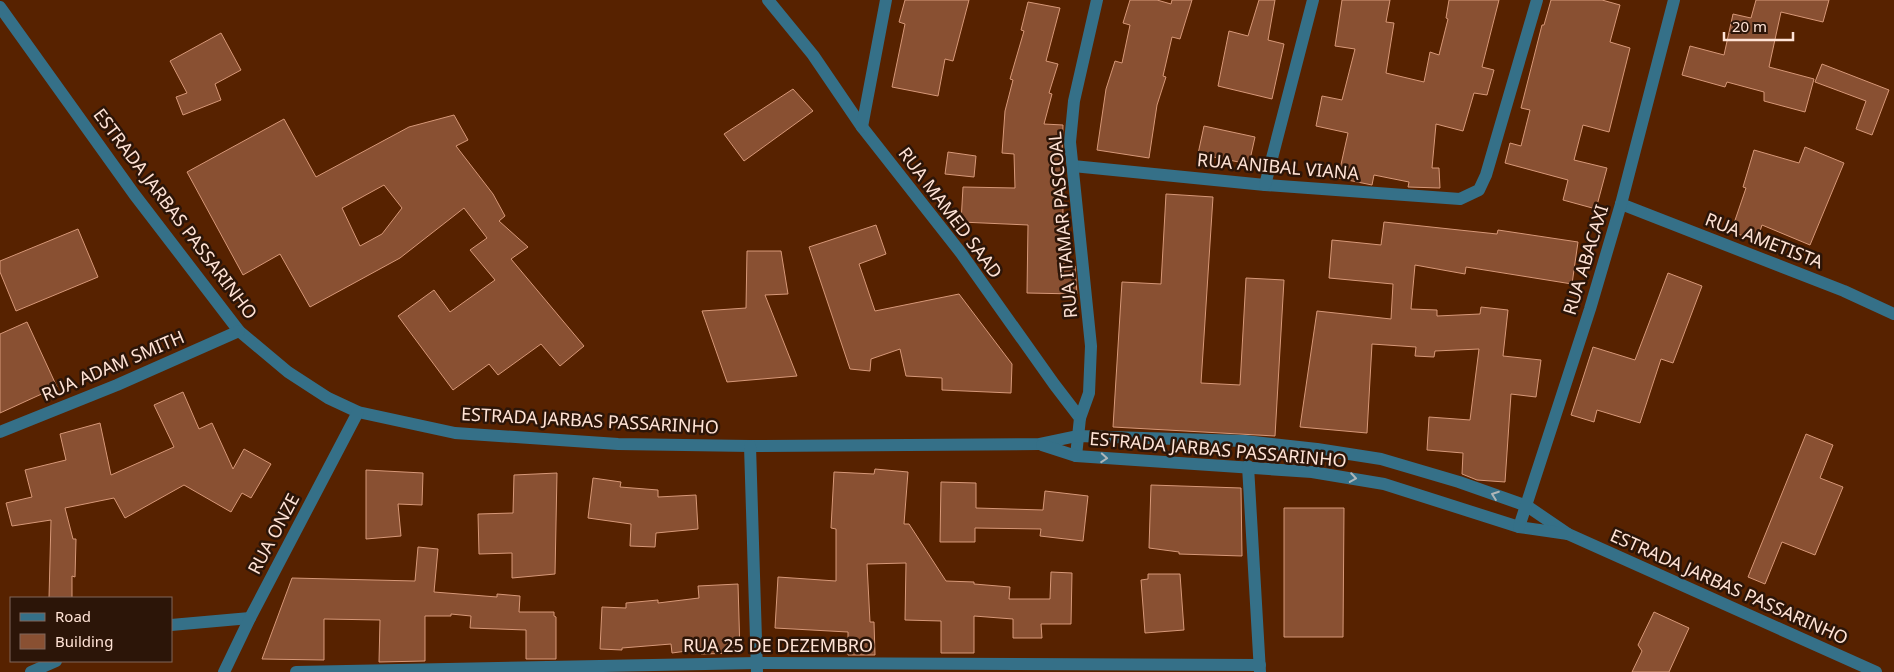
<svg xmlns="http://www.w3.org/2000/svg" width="1894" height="672" font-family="'Noto Sans',sans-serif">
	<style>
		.building { fill: #895032; stroke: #d79878; fill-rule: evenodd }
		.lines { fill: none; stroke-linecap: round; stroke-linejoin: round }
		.minor { stroke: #357088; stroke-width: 12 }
		.oneway { stroke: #aeb5b7 }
		.labels { text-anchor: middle; stroke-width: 5; stroke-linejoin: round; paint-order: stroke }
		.street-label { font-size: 18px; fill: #ffe3d6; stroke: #2c1508 }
	</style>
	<rect width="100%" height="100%" fill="#572200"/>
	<g class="building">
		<path d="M905,0h64l-16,61 -8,-2 -7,37 -46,-9 13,-63 -6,-2z"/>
		<path d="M1130,0h27l14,4 1,-4h20l-12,39 -8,-2 -9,39 3,1 -9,28 -8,53 -52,-8 9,-61 9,-28 7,2 8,-38 -7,-2z"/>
		<path d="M1259,0h16l-7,40 16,4 -12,55 -54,-13 11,-55 19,5z"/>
		<path d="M1342,0h48l-4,22 8,1 -8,50 38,9 6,-30 9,3 9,-36 -2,-1 3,-18h50l-17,67 12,3 -7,25 -13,-2 -11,38 -27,-7 -4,44h7l1,20 -32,-1 1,-5 -35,-7 -2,10 -34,-7 10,-45 -32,-7 6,-30 20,4 13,-51 -20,-3z"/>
		<path d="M1551,0h51l18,5 -10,37 20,6 -21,84 -26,-7 -9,35 33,8 -11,41 -33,-9 5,-20 -63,-17 5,-20 11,3 9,-36 -9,-2 21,-83h2z"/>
		<path d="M1756,0h73l-6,22 -42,-10 -12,55 45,12 -9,33 -41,-11v-9l-37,-10 -2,5 -43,-12 8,-29 34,9 9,-41 18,4z"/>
		<path d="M1028,2l32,6 -14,53 12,3 -9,29 3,1 -8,30 19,1 -1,36 2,104 11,1 2,28 -50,-1 1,-68 -67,-3 2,-35 52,1 -1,-34 -12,-1 3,-42 8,-31 -3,-1 14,-48 -3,-1z"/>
		<path d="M221,33l20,37 -26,14 6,16 -38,15 -7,-18 11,-4 -17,-32z"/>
		<path d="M1822,64l67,26 -17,45 -16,-6 10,-28 -51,-19z"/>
		<path d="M793,89l20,22 -69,50 -20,-27z"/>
		<path d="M454,115l14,25 -12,6 37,48 12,22 -6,5 29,26 -17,12 73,87 -24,20 -19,-22 -43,31 -9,-11 -36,26 -55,-74 36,-26 16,22 45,-32 -25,-30 17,-12 -23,-30 -64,50 -90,49 -30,-53 -37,21 -56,-103 97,-53 32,58 93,-50zM384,185l18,23 -20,26 -22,12 -18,-38z"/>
		<path d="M1204,126l51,11 -6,27 -51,-10z"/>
		<path d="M1805,147l39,16 -34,82 -48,-20 -5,15 -26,-8 15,-44 -3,-1 11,-37 45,13z"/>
		<path d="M948,152l28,4 -2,21 -29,-3z"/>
		<path d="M1166,194l47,3 -12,186 39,2 6,-107 38,2 -9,156 -162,-9 9,-145 39,2z"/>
		<path d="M1384,222l113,12 1,-4 80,12 -6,42 -106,-17 -1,7 -50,-9 -4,44 26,1v6l43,-2 1,-7 27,3 -5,46 38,4 -5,37 -25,-3 -6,88 -28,-2 -15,-6 1,-21 -36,-3 2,-33 41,3 9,-71 -44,2 -1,6 -19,-1 1,-9 -44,-3 -5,89 -67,-6 17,-116 74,8 2,-35 -64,-6 3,-38 49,5z"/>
		<path d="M876,225l10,29 -27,10 16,47 84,-17 53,70 -1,29 -69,-3v-12l-36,-2 -6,-27 -29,10 -1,12 -20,-2 -41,-122z"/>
		<path d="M78,229l20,48 -82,34 -16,-39v-11z"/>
		<path d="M747,251h34l7,43 -23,1 32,81 -70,6 -25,-71 44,-3z"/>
		<path d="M1668,273l34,13 -29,77 -12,-4 -21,64 -43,-13 -3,12 -23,-7 22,-68 42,13z"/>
		<path d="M27,322l30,65 -57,26v-79z"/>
		<path d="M183,392l16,37 13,-6 21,46 11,-20 27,15 -20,34 -9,-5 -11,19 -47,-27 -59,33 -11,-20 -49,10 8,31h3l-1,38 -3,-1v22h-23l2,-78 -39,6 -6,-23 26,-6 -7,-27 41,-10 -6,-26 40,-11 11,52 63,-28 -20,-42z"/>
		<path d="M1806,434l27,11 -13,33 23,9 -28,68 -33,-13 -17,42 -17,-7z"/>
		<path d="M875,469l33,3 -4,52h5l37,57 28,1v2l36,3 -1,12h41l1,-27 21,1 -1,51h-30l1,14h-29v-19l-39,-3v37h-33v-32l-36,-1 1,-57 -39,1 3,58h4l1,33h-27v-23l-73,-4 3,-51 58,4v-52l-5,-1 3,-56 40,2z"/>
		<path d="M366,470l57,3 -1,32 -24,-1 3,32 -35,3z"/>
		<path d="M557,473l-2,101 -43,4v-25l-33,1 -1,-40 35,-1 1,-38z"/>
		<path d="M593,478l28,4 -1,5 38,3v7l38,-2 2,34 -42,4 -1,14 -25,-1 1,-22 -43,-6z"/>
		<path d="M941,482l35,1v25l67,2 2,-19 43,5 -5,45 -43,-5 1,-7 -66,-1v14h-35z"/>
		<path d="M1151,485l90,3 1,68 -63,-2v-2l-30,-4z"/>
		<path d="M1284,508h60l-1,129h-59z"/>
		<path d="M418,547l20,2 -4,43 63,5v-3l23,2 -1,16h35v4l2,1v42h-30v-29l-56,-2 1,-12 -20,-2v2h-26v45l-46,1 1,-42 -56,-1v41l-62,-1 30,-81 123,3z"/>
		<path d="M1148,574h32l4,56 -39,3 -4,-53 7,-1z"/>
		<path d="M738,584l2,69 -39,1v-5l-29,4 -1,-9 -49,4v2l-22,-1 2,-42 24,1v-5l32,-3v3l41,-5 -1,-12z"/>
		<path d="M1654,612l35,16 -20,44h-37l10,-21 -4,-6z"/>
	</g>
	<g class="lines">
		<g class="minor">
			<path d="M768,0l45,55 49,72 99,126 93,131 26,34 -4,38"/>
			<path d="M0,7l134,187 105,137 49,41 40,26 30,14 97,21 163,11 132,2 289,-2 38,-8 168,5 72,8 64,10 78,23 68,24 41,28 308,138"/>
			<path d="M862,127l24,-127"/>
			<path d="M1073,166l192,19 195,14 19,-9 7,-15 51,-175"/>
			<path d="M1265,185l48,-185"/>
			<path d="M1621,204l223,87 50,23"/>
			<path d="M1080,418l9,-25 2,-47 -21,-204 4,-41 23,-101"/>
			<path d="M0,432l117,-47 122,-54"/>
			<path d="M1042,445l34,11 236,16 72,12 135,43 49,7"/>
			<path d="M750,446l7,226"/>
			<path d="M1248,466l12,206"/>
			<path d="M1519,527l71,-218 31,-105 53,-204"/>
			<path d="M171,625l79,-7"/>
			<path d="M31,672l25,-11"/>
			<path d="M224,672l26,-54 108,-206"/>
			<path d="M296,672l461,-9 503,2"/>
		</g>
	</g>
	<defs><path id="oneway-chevron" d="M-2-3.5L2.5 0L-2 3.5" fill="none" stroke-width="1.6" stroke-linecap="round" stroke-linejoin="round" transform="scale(1.25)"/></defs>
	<g class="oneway">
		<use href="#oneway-chevron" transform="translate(1104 458) rotate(4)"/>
		<use href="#oneway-chevron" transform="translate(1353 478) rotate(9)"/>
		<use href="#oneway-chevron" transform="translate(1495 495) rotate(-160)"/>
	</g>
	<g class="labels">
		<g class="street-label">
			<text transform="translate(1278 167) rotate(5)" y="6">RUA ANIBAL VIANA</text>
			<text transform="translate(950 213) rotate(53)" y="6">RUA MAMED SAAD</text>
			<text transform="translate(175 214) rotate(53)" y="6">ESTRADA JARBAS PASSARINHO</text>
			<text transform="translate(1063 225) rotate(-95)" y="6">RUA ITAMAR PASCOAL</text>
			<text transform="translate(1764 241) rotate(21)" y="6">RUA AMETISTA</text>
			<text transform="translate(1586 260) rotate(-73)" y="6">RUA ABACAXI</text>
			<text transform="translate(113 366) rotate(-23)" y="6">RUA ADAM SMITH</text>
			<text transform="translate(590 421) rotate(3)" y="6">ESTRADA JARBAS PASSARINHO</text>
			<text transform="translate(1218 450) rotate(5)" y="6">ESTRADA JARBAS PASSARINHO</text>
			<text transform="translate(274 534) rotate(-62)" y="6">RUA ONZE</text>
			<text transform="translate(1729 587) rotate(24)" y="6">ESTRADA JARBAS PASSARINHO</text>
			<text x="778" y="652">RUA 25 DE DEZEMBRO</text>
		</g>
	</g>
	<rect x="10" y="597" width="162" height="65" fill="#2c1508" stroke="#80675a"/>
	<rect x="20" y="613" width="25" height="8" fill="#357088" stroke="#80675a"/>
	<text x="55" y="622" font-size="15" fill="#ffe3d6">Road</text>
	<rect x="20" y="634" width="25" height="15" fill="#895032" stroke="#80675a"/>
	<text x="55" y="647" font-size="15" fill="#ffe3d6">Building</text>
	<path d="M1724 32v8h69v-8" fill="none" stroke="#ffe3d6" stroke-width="2.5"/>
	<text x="1732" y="32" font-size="15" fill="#ffe3d6" stroke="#2c1508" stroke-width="4" paint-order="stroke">20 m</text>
</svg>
